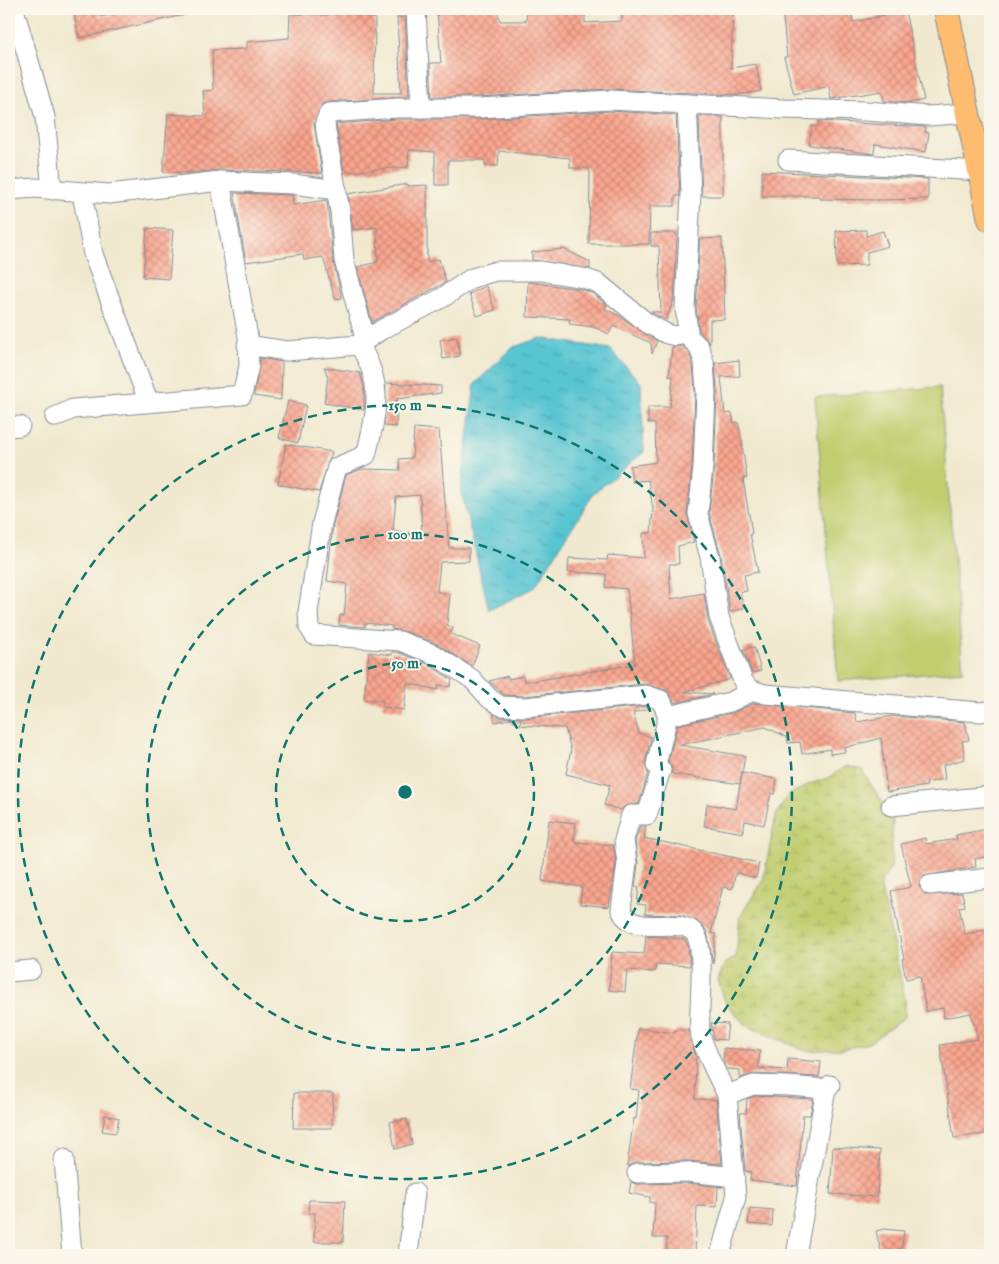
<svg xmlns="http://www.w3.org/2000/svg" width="999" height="1264" font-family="'IM FELL English',serif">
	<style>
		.green { fill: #c1ce70; stroke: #6e7e67 }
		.wetland { fill: url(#wetland-marsh); stroke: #6e7e67 }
		.water { fill: url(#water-ripples); stroke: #3a7a98 }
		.building { fill: url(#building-cross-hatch); fill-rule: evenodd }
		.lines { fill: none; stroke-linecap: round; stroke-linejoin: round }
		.minor-casing { stroke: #868c96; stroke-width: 21 }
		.major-casing { stroke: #868c96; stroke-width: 26 }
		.minor { stroke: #fff; stroke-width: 19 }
		.major { stroke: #fdbc6f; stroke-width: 24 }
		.ring { fill: none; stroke: #0f766e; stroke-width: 2.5; stroke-dasharray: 9 6 }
		.centre { fill: #0f766e; stroke: #fbf7ec; stroke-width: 2.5 }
		.ring-label { font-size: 15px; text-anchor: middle; font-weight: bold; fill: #0f766e; stroke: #fbf7ec; stroke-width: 4; stroke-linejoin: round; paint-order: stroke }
	</style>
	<defs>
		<pattern id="wetland-marsh" width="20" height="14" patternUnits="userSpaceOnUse" patternTransform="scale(1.25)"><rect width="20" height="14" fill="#c1ce70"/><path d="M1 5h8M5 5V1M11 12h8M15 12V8" fill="none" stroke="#a5b163"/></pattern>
		<pattern id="water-ripples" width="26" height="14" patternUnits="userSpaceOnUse" patternTransform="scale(1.25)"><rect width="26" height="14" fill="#58c5d1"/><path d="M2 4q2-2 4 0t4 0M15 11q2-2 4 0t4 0" fill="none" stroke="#48a0ad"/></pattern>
		<pattern id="building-cross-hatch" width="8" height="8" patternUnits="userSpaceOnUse" patternTransform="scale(1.25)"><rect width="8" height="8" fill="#fba68e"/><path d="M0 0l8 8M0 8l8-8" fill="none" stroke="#ca8877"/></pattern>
	</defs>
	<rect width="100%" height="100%" fill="#fbf7ec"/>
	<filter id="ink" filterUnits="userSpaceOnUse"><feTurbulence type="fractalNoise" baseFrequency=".02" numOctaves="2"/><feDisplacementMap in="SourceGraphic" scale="10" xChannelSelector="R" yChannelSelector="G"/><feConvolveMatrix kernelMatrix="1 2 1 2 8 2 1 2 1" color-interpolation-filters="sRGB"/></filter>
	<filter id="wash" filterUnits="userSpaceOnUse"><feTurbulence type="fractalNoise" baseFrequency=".0096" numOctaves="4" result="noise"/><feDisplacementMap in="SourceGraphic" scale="20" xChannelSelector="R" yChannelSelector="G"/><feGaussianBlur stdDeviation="1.12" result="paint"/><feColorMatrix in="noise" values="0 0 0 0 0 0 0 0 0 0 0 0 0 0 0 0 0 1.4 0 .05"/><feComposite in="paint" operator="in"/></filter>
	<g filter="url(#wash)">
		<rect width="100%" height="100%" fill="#f0e9cf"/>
		<path class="green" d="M940,387l23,284 -125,10 -23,-284z"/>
		<path class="wetland" d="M846,766l16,4 16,26 15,19 -2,52 -11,17 25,114v19l-36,26 -25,6 -38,2 -59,-25 -21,-22 -8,-24 7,-17 11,-5 4,-42 23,-35 13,-66 12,-20 24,-12 16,-5z"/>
		<path class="water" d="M540,338l70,11 31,34 3,69 -50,41 -60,95 -45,22 -28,-120 14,-106 36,-36z"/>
		<g id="blocks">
			<g class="building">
				<path d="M73,9h25l2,8 40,-8h43l1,6 -105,23z"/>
				<path d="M327,9h43l1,9h4l-1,75h27l-4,-76h8l4,80 -81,5 -6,2 -8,19 8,50 -102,-3 -32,3 -25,-1 5,-58 37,2 -2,-25 10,-1 -1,-40 35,-1v-7l42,-4 1,-24 38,1z"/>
				<path d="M437,9h60l3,12h26l1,-12h58v14l37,-2v-12h111l-2,59 25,-4 5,27 -24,4 -128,-6 -130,8h-47l-2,-34h11z"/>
				<path d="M782,9h27v6l42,-6 2,13 52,-11 19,89 -15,3 -25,-2 -2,-10 -51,8 -2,-13 -35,8 -10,-37h3z"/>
				<path d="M610,111l66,4 4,81h-5v10h-25l-1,38h-60l1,-72 -2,-4h-18v-10l-71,-7 -1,15h-13v-6h-37v25h-13v-33l-26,-2 -1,17 -64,5 -8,-48 61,-5h83z"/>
				<path d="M699,116l24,1v79h-21z"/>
				<path d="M819,121l107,6 -1,5 4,1 -3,19 -51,-8 -1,10 -65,-9 3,-19h6z"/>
				<path d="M762,171l166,8v20l-51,1 -57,-1v-3h-58z"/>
				<path d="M408,184v2l19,-1v77l12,-3 7,23 -74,40 -15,-55 21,-5 -1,-35 -24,3 -5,-36z"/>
				<path d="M234,193l58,2 1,10 34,-5 6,61 9,37 -7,1 -12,-42 -19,3 -1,-6 -57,8z"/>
				<path d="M147,228l26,2 -4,49 -26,-2z"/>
				<path d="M866,230v6l17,-5 5,15 -21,6v13l-30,1 -1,-35z"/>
				<path d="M651,233h25l1,6 -3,60 -8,21 -15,-8h10l-2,-66h-8z"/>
				<path d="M722,238l3,81 -15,1v24l-11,-13 -3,-23 4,-69z"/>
				<path d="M564,249l26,13v7l-58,-9v-8z"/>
				<path d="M528,282l52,7 12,4 15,12 -2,4 13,6 39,26 -5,13 -1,-11 -38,-17 -4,8 -15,-7 -25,-3 1,-5 -43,-2z"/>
				<path d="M486,286l9,24 -18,6 -8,-22z"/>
				<path d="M457,337l3,19 -17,3 -3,-19z"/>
				<path d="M682,346l7,7 4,11 2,29 -3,73 -5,47 7,29 -16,4 1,18h-10l2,35 33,-6 4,28 22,58 -46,13 29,2 -38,9 -7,-12 -23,-7 -121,12 -20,-1 -15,-14 19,-5v3l15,-3 1,5h9l102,-17 -8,-75 -22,-2 1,-13 -38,-2 1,-14 38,2 1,-5 36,3 -1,-25h8l2,-25 -5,-28 -16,2 -2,-16 26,-4 -1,-38 -7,-1v-16h22l3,-30 -4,-1 3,-29z"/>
				<path d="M260,358l22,4 -1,38 -27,-4z"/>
				<path d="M739,360l1,16 -19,1 4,37 7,-1 2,10 4,-1 5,23h-1l5,33 -4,1 9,54 -2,1 8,38 -14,3 3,16 -7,1 4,16 -14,4 -9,-57 -12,-42 5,-45 3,-75 -2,-30z"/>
				<path d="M324,367l36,6 4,14v23l-40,-7 4,-26z"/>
				<path d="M386,383l55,3v7l-44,6 -1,28 -12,-1z"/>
				<path d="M288,401l18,4 -8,38 -19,-5z"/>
				<path d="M414,428l25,2 10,118h20v13l-29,1 -3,30 13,2 -3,31 6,2 -2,7 29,12 -8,20 -35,-22 -33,-13 -12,-2v-3l-27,-3v4l-26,-2 1,-10h4l3,-31 -20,-3 6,-56 13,-50 16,-6 38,1 -1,-11 13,-1zM420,495l2,39 -29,-3 3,-34z"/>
				<path d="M286,444l46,8 -13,40 -41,-8z"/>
				<path d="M754,647l7,24 -9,2 -9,-24z"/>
				<path d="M369,652l23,3v-3h5l31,12 24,16 -2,7 -11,-2 -1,5 -31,-7 -3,27 -22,-3 1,-6 -19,-2z"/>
				<path d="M755,703l100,10 2,9 35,-6 73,6 4,18 -7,1 3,18 -22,6 2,14 -19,4 1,3 -40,6 -6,-54 -37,10 1,4 -15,2v-5l-28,5 -2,-12 -12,1 -1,-6 -22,-10 -86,18 66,11 -5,28 -68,-10v-7l-4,-5 9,-37 55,-12z"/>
				<path d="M645,706l5,2 -17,5 6,20 12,4 -6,26 3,10 -9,31 -14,2 -4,4 -17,-5 6,-20 -44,-11 5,-24 -6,-22 -45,-3 1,-6 -8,2v-3l-18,4 -2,-8 8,3 24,1z"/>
				<path d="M742,773l35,6 -2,15 -4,-1 -7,32 -19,-4 -2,12 -39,-7 3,-22 29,5z"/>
				<path d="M549,820l27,3 -2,19 39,3 3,18 -7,44 -29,-3 2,-17 -40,-6z"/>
				<path d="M640,826h6l-2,12 115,25 -3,15 -20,-5 -4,16 -9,-2 -12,46 5,1 -3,30 -6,-33 -10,-10 -16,-6 -36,-1 1,-9 -9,-1 2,-17 -4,-1 3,-22 -3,-23z"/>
				<path d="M988,829l2,27 -15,3 1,8 -52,9 -5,10 7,9 36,-2 3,13 -6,1 6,27 25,-5v204l-36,5 -14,-93 38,-6 -7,-26 -27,5 -1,-10 -17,3 -6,-35 -14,3 -4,-20h2l-13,-68 20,-4 -10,-43 24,-6 1,6 31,-5 -1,-4z"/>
				<path d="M646,936l38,3 4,7 2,20 -34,-2 -1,8 -28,-2 -2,22 -16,-2 3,-38 32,2z"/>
				<path d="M711,1023l17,1 -2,16 -12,-1z"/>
				<path d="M638,1028l37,5v-3h14l7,27 -1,42 21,1 6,64 -35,-3 -50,1 -10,4 7,-48 2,1 3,-29 -9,-1z"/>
				<path d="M724,1048l36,3 -2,17 29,2 1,-11 33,3 -2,15 -66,-3 -13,4v-8l-13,-1 -4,-9z"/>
				<path d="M294,1093h39l-1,35h-39z"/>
				<path d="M755,1096l58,3 -3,16h-7l-6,71 -47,-6 1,-8 -6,-1 -5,-58h6l1,-14z"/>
				<path d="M105,1115l14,3 -3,15 -14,-2z"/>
				<path d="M407,1119l5,25 -17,5 -5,-27z"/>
				<path d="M833,1147l47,3 -3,47 -47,-3z"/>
				<path d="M631,1182l6,2 50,-1 36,4h-5l-1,20 -20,-1 -2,49h-29l1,-17h-14l2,-35 -5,-1v-5l-21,-4z"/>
				<path d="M309,1200l36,1 -2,41h-29l1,-29h-7z"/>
				<path d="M750,1208l23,2 -1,16 -24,-2z"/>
				<path d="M884,1229l20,2 -3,24h-19l-6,-24z"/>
			</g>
		</g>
	</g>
	<g filter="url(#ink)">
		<use href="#blocks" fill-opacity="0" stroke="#868c96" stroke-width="1"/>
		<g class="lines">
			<defs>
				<g id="minor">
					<path d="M14,9l31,108 7,73"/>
					<path d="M416,9l5,99"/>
					<path d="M788,160l192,11"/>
					<path d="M9,190l26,-2 74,6 111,-13 73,3 44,6"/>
					<path d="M82,193l11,61 53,141"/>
					<path d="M686,334l13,13 5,15 2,31 -3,74 -5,47 12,43 9,60 24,64 6,8 16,5 215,18 10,-1"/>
					<path d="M247,345l40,6 72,-6 22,-15 61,-32 30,-20 24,-7h45l42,7 15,5 49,40 20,11 9,2 10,-2 2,-4 -3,-22 6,-114 -4,-90"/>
					<path d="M55,417l18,-8 169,-14 7,-29 -1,-29 -28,-156"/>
					<path d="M9,427l11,-1"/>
					<path d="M668,716l-7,-16 -15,-5 -122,12 -23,-1 -11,-7 -18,-20 -39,-25 -33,-13 -86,-6 -5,-8 -1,-15 14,-89 15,-56 29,-12c11,-42 18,-72 -7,-110l6,-7 -21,-78 -4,-49 -14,-79 -1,-10 4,-9 68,-5h82l131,-8 173,9 83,2 63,5 39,-3"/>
					<path d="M891,806l99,-10"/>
					<path d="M930,885l60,-7"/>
					<path d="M9,972l22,-2"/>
					<path d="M727,1095c-7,-15 -26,-50 -27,-64 -2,-23 6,-78 -4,-96 -14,-22 -62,5 -75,-25l6,-47 -3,-23 7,-25h16l14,-45 -5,-5 12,-49 62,-14 23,-11"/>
					<path d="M64,1159l8,96"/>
					<path d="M637,1173l50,-1 48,5"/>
					<path d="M408,1255l7,-62"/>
					<path d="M720,1255l16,-58 -9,-102 26,-10 35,1 38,3 4,-4"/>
					<path d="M796,1255l30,-166"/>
				</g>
				<path id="major" d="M946,9l44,210"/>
			</defs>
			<use href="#minor" class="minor-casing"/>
			<use href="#major" class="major-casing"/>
			<use href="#minor" class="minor"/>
			<use href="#major" class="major"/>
		</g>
	</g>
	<g class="ring">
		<circle cx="405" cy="792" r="129"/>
		<circle cx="405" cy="792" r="258"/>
		<circle cx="405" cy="792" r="387"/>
	</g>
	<circle cx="405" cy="792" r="8" class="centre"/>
	<g class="ring-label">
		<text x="405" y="410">150 m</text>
		<text x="405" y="539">100 m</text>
		<text x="405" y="668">50 m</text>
	</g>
	<rect width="999" height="1264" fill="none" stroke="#fbf7ec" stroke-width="30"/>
</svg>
